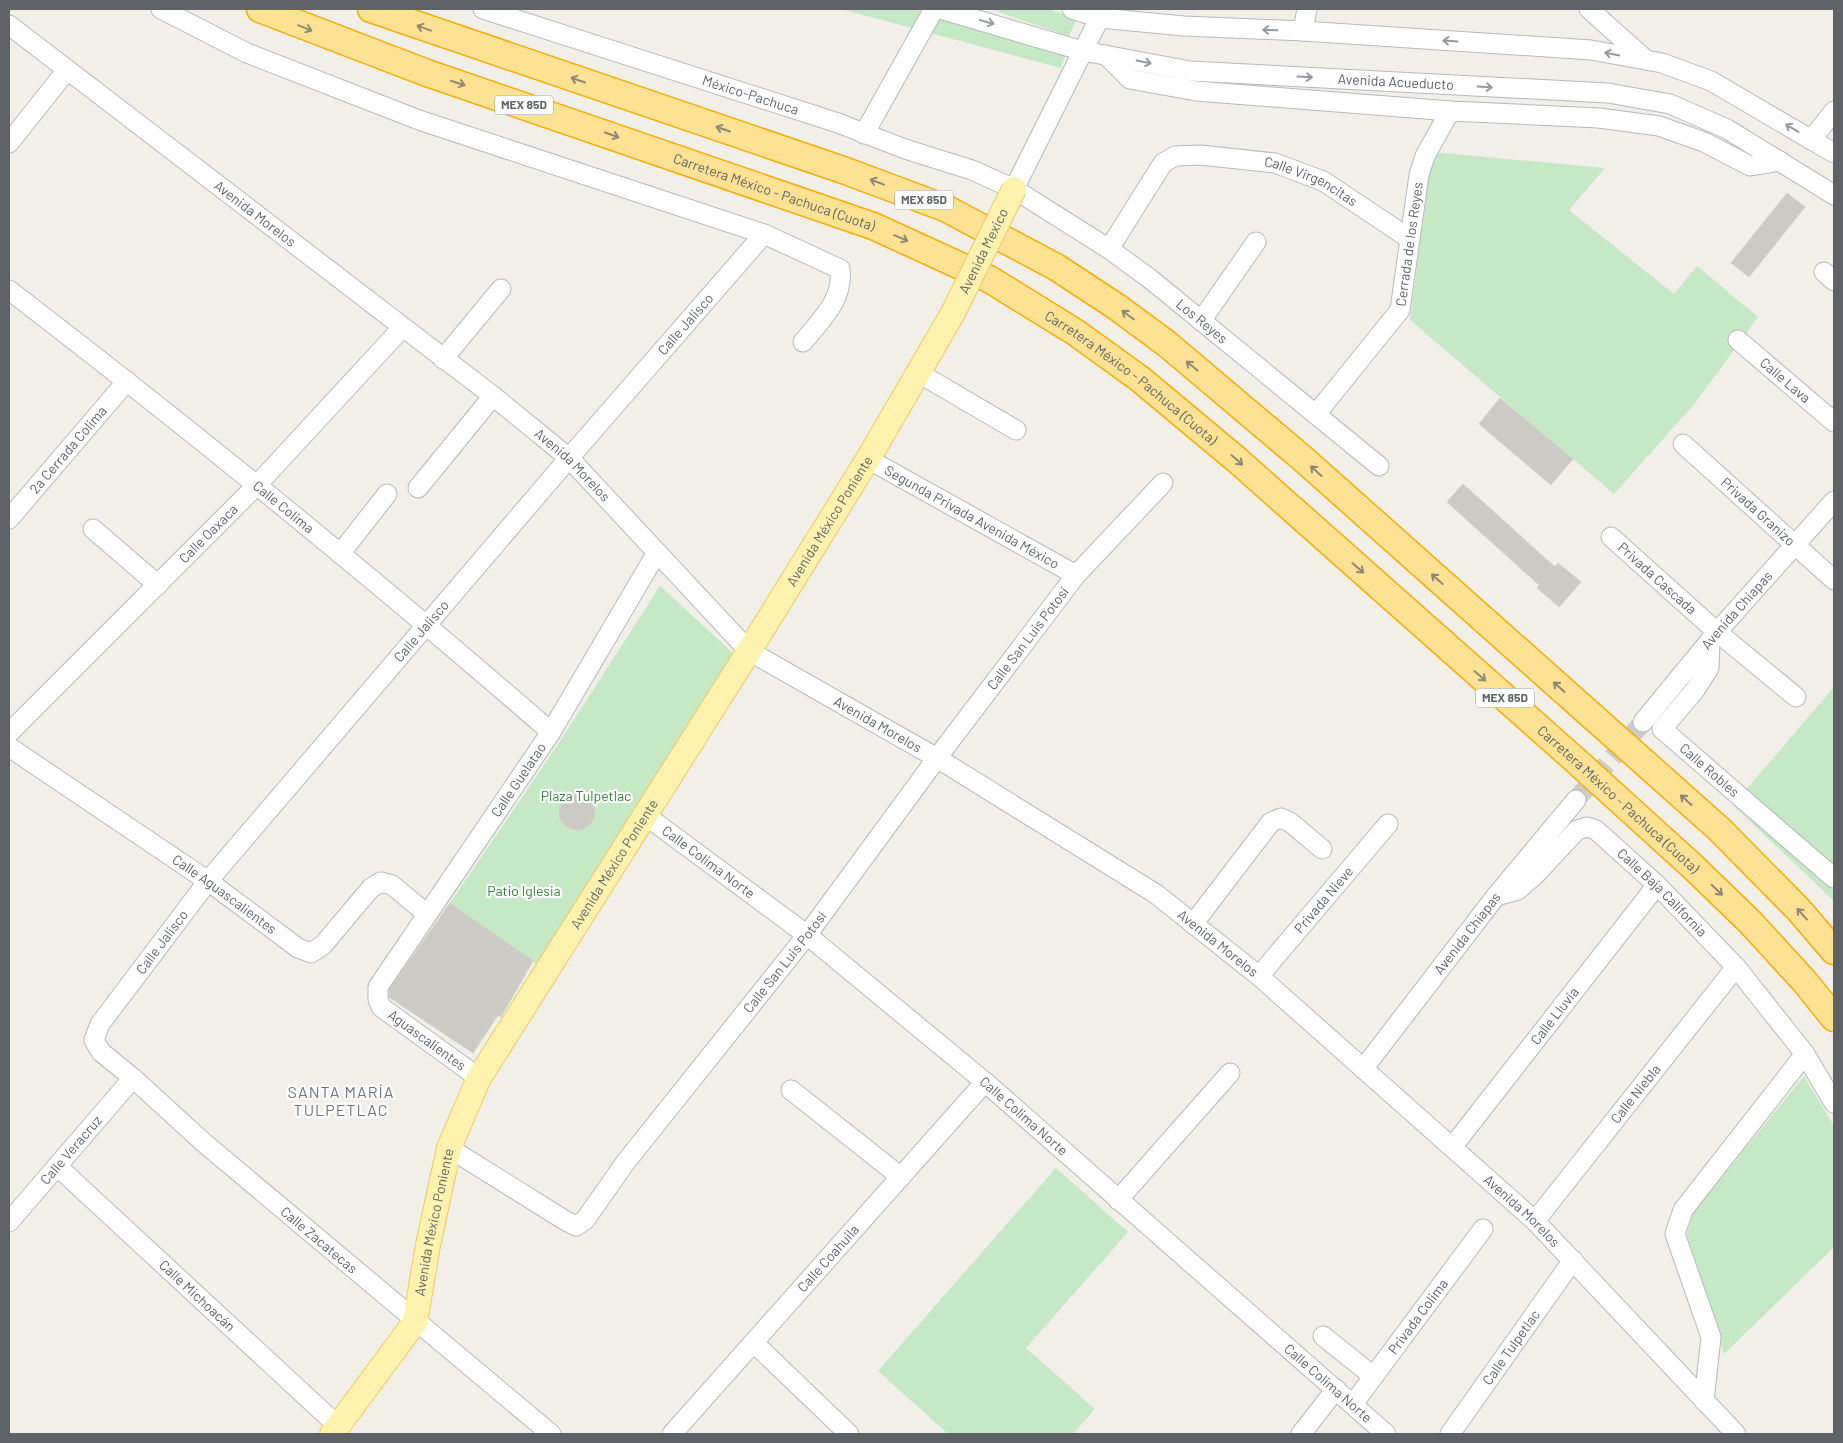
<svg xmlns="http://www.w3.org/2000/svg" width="1843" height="1443" font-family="Barlow,sans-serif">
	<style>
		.green { fill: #c5e8c5 }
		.building { fill: #cccac5; stroke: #d6d1c6 }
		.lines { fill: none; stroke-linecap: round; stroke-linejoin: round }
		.minor-tunnel { stroke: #ccccc8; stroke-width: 19; stroke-dasharray: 19 9; stroke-linecap: butt }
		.minor-casing { stroke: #b5b8bc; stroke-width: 21 }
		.major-casing { stroke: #f2c960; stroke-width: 26 }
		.highway-casing { stroke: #f9ab00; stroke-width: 29 }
		.minor { stroke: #fff; stroke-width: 19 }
		.major { stroke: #fff2af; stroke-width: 24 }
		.highway { stroke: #fde293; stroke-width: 26 }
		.major-bridge-casing { stroke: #f2c960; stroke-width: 26; stroke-linecap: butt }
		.major-bridge { stroke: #fff2af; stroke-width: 24 }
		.oneway { stroke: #979a9d }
		.oneway2 { stroke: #8e8975 }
		.labels { text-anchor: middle; stroke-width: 4.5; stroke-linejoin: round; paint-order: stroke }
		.shield { fill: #fff; stroke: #8f9295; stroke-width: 1 }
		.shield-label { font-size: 12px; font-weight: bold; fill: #5f6368 }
		.street-label { font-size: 14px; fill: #5f6368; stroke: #fff }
		.park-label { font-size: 14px; fill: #348238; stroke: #fff }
		.quarter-label { font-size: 16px; letter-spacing: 1px; fill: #70757a; stroke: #fff }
	</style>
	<rect width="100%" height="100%" fill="#f1efe8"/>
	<g class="green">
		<path d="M841,9h73l152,44 -5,15z"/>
		<path d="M990,9h57l30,9 -8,18z"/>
		<path d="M1432,152l173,16 -36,42 105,84 23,-28 61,51 -62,85 -82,92 -204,-174z"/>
		<path d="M660,586l76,70 -196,311 -90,-64 107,-157z"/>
		<path d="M1834,687v214l-101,-96z"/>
		<path d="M1804,1076l30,50v121l-110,107 -37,-120 6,-21z"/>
		<path d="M1056,1168l72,64 -102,116 69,61 -22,25h-128l1,-2 -68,-61z"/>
	</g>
	<g class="building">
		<path d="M1787,193l18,14 -56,70 -18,-14z"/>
		<path d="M1500,398l73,61 -22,26 -72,-61z"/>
		<path d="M1463,484l92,83 3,-4 23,19 -22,25 -22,-19 2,-3 -92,-83z"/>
		<circle cx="577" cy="812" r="18"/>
		<path d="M450,903l83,58 -32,56 -3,-2 -25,38 -84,-56v-7z"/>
	</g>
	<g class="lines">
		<path class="minor-tunnel" d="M1576,800l67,-78"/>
		<defs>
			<g id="minor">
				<path d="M161,9l86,44 172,67 345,114 76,35c4,30 -19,51 -37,73"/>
				<path id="s1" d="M483,9l355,114 67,26 67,21 42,19 95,60 40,29 230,188"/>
				<path id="s2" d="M940,9l143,42 107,20 418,22 62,11 57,25 107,66"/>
				<path d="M1072,9l28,9 84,8 119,5 288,19 55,10 16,3 49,18 123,72"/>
				<path d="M1589,9l57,51"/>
				<path id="s3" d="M9,25l484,371 76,62 180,193 188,107 219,136 103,82 276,245 201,213"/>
				<path d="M1303,31l4,-22"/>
				<path d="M1106,55l24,24 66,12 254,20 149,7 60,8 45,16 46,24 30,-5"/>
				<path d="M864,134l70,-125"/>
				<path d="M1811,140l23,-29"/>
				<path d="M9,143l58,-73"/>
				<path d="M1014,189l90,-180"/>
				<path id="s4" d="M1109,249l54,-86 12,-7 25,-1 75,8 48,18 87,58"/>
				<path d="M1824,272l10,9"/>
				<path id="s5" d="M9,290c185,142 366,289 542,442"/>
				<path d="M1201,321l55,-79"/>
				<path id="s6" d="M1738,340l96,82"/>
				<path d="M443,359l58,-70"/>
				<path d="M917,372l99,58"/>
				<path id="s7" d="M1316,414l84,-104 19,-135 6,-19 25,-45"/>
				<path id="s8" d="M1683,444l151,136"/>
				<path id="s9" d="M868,459l208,116"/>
				<path d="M418,488l75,-92"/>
				<path id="s10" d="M9,519l118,-138"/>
				<path d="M93,529l65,56"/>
				<path id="s11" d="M1611,537l106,95 79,65"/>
				<path d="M340,554l47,-60"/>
				<path id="s12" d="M1710,643l-1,25 -14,22 -33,39 172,149"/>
				<path id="s13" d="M1643,722l74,-90 117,-131"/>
				<path id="s14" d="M9,733l248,-248 145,-157"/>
				<path id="s15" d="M9,747l199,134 90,67 13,5 12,-8 48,-57 10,-6 11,3 35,29"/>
				<path id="s16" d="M645,815l162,120 178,147 401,352"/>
				<path id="s17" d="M1496,896l22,-6 17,-15 42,-45 10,-3 9,3 61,55 79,82 69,87 29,49"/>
				<path d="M1193,924l78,-102 10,-4 9,4 32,27"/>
				<path id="s18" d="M1259,976l129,-152"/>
				<path id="s19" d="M1363,1069l133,-173 80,-96"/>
				<path id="s20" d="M479,1078l-98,-71 -3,-8v-12l173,-255 105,-178"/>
				<path d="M791,1090l110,87"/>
				<path id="s21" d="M1453,1146l204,-261"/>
				<path id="s22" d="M449,1148l117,73 10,5 9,-6 40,-57 182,-228 130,-177 139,-183 87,-92"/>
				<path id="s23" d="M57,1166l281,260"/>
				<path d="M1118,1200l112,-127"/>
				<path id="s24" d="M1535,1221l201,-254"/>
				<path id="s25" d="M9,1222l124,-144"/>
				<path d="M1323,1336l50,40"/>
				<path d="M754,1343l95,91"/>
				<path d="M1704,1401l7,-64 -36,-103 8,-24 122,-156"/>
				<path id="s26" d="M1353,1404l130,-175"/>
				<path id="s27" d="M551,1434l-348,-292 -70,-64 -32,-26 -7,-12 6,-16 108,-143 361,-423 195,-224"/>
				<path id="s28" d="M672,1434l313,-352"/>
				<path d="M1301,1434l35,-45"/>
				<path id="s29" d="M1450,1434l123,-174"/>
			</g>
			<g id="major">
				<path id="s30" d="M332,1434l83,-112 13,-77 21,-97 30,-70 270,-427 119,-192 85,-146"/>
			</g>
			<g id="highway">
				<path id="s31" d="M260,9l167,64 446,153 116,53 86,53 65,47 97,81 337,299 117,106 59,57 55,60 29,36"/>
				<path d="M371,9l472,161 102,38 111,59 61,40 50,37 135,114 417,371 79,80 36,42"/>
			</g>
		</defs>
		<use href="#minor" class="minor-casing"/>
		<use href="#major" class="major-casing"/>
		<use href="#highway" class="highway-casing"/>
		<use href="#minor" class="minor"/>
		<use href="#major" class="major"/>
		<use href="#highway" class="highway"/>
		<defs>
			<g id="major-bridge">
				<path id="s32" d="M953,313l61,-124"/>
			</g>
		</defs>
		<use href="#major-bridge" class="major-bridge-casing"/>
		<use href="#major-bridge" class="major-bridge"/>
	</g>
	<defs><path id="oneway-shaft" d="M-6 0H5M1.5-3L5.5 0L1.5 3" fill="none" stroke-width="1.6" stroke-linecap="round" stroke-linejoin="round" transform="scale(1.25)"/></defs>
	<g class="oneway">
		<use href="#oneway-shaft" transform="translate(987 22) rotate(16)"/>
		<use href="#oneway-shaft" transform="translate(1270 30) rotate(-178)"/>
		<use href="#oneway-shaft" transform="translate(1450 41) rotate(-176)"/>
		<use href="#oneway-shaft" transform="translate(1612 54) rotate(-169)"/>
		<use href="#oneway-shaft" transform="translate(1144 62) rotate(11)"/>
		<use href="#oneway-shaft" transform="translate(1305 77) rotate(3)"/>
		<use href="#oneway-shaft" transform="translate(1485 87) rotate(3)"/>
		<use href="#oneway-shaft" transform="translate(1792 128) rotate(-149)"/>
	</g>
	<g class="oneway2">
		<use href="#oneway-shaft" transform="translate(305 28) rotate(22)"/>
		<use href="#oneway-shaft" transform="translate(424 28) rotate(-160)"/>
		<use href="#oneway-shaft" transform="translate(578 80) rotate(-161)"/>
		<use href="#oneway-shaft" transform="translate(458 83) rotate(18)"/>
		<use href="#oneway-shaft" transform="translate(723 129) rotate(-161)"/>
		<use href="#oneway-shaft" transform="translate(612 135) rotate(19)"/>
		<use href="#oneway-shaft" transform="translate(877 182) rotate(-159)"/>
		<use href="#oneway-shaft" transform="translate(901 238) rotate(23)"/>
		<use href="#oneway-shaft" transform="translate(1128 315) rotate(-143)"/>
		<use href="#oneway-shaft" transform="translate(1192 366) rotate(-140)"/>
		<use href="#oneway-shaft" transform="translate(1237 460) rotate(41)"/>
		<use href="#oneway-shaft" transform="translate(1316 471) rotate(-138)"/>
		<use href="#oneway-shaft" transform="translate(1358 568) rotate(41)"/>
		<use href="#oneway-shaft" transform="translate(1437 579) rotate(-138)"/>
		<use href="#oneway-shaft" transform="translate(1480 676) rotate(41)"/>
		<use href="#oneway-shaft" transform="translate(1559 687) rotate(-138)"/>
		<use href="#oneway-shaft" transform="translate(1686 800) rotate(-138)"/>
		<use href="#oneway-shaft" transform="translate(1717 890) rotate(44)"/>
		<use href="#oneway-shaft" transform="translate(1802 914) rotate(-132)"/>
	</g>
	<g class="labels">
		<g class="shield">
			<rect x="495" y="95.5" width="58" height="19" rx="4"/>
			<rect x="895" y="190.5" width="58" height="19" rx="4"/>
			<rect x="1476" y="688.5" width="58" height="19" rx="4"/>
		</g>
		<g class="shield-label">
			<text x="524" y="109">MEX 85D</text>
			<text x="924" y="204">MEX 85D</text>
			<text x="1505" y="702">MEX 85D</text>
		</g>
		<g class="street-label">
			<text dy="5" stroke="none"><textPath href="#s2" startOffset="464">Avenida Acueducto</textPath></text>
			<text dy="5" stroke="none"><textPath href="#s1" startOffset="281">México-Pachuca</textPath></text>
			<text dy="5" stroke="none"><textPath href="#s4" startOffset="256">Calle Virgencitas</textPath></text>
			<text dy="5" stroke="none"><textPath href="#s31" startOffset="546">Carretera México - Pachuca (Cuota)</textPath></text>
			<text dy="5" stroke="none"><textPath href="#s3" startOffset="310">Avenida Morelos</textPath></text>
			<text dy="5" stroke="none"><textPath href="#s7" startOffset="200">Cerrada de los Reyes</textPath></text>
			<text dy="5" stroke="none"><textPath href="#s32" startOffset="69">Avenida Mexico</textPath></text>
			<text dy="5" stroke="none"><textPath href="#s1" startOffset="791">Los Reyes</textPath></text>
			<text dy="5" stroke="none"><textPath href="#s27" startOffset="1534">Calle Jalisco</textPath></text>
			<text dy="5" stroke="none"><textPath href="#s31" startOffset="951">Carretera México - Pachuca (Cuota)</textPath></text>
			<text dy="5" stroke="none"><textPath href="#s6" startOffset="62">Calle Lava</textPath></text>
			<text dy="5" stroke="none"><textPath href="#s10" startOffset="91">2a Cerrada Colima</textPath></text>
			<text dy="5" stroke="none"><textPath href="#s3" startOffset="715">Avenida Morelos</textPath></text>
			<text dy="5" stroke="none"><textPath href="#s5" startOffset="350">Calle Colima</textPath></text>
			<text dy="5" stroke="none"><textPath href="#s8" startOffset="101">Privada Granizo</textPath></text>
			<text dy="5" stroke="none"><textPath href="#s9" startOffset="119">Segunda Privada Avenida México</textPath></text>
			<text dy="5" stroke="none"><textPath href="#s30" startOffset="1051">Avenida México Poniente</textPath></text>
			<text dy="5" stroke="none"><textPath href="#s14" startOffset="282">Calle Oaxaca</textPath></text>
			<text dy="5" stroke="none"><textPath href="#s11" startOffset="62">Privada Cascada</textPath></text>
			<text dy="5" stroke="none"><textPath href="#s13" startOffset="146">Avenida Chiapas</textPath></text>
			<text dy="5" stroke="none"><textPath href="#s27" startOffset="1129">Calle Jalisco</textPath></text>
			<text dy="5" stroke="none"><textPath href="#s22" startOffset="891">Calle San Luis Potosí</textPath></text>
			<text dy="5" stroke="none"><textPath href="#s3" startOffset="1120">Avenida Morelos</textPath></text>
			<text dy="5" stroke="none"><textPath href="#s12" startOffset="165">Calle Robles</textPath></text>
			<text dy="5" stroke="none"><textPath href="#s20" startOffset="392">Calle Guelatao</textPath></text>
			<text dy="5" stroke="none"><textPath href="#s31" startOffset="1596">Carretera México - Pachuca (Cuota)</textPath></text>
			<text dy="5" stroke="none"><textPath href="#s16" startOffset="79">Calle Colima Norte</textPath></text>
			<text dy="5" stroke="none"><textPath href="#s30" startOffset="646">Avenida México Poniente</textPath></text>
			<text dy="5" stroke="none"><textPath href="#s17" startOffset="218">Calle Baja California</textPath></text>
			<text dy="5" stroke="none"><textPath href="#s15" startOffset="261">Calle Aguascalientes</textPath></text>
			<text dy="5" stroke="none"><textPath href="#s18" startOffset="100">Privada Nieve</textPath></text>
			<text dy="5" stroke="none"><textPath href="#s19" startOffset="171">Avenida Chiapas</textPath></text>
			<text dy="5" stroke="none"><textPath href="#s27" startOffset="724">Calle Jalisco</textPath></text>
			<text dy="5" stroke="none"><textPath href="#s3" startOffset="1525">Avenida Morelos</textPath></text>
			<text dy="5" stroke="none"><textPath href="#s22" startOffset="486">Calle San Luis Potosí</textPath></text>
			<text dy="5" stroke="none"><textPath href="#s21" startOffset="165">Calle Lluvia</textPath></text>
			<text transform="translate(427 1040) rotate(36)" y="5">Aguascalientes</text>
			<text dy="5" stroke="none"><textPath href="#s24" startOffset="162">Calle Niebla</textPath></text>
			<text dy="5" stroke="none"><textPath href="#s16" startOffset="484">Calle Colima Norte</textPath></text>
			<text dy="5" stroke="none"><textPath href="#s25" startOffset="95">Calle Veracruz</textPath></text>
			<text dy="5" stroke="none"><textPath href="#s3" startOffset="1930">Avenida Morelos</textPath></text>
			<text dy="5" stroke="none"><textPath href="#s30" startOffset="241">Avenida México Poniente</textPath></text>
			<text transform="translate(319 1240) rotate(40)" y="5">Calle Zacatecas</text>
			<text dy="5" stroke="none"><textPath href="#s28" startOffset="235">Calle Coahuila</textPath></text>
			<text dy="5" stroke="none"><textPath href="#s23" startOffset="191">Calle Michoacán</textPath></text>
			<text dy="5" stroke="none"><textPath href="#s26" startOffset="109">Privada Colima</textPath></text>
			<text dy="5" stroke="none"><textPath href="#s29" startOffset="106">Calle Tulpetlac</textPath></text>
			<text dy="5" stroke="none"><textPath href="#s16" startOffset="889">Calle Colima Norte</textPath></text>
		</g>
		<g class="park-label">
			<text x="586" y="801">Plaza Tulpetlac</text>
			<text x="524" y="896">Patio Iglesia</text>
		</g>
		<g class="quarter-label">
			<text x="341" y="1098">SANTA MARÍA<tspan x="341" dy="18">TULPETLAC</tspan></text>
		</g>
	</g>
	<rect width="1843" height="1443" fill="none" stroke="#5f6368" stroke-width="20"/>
</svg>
